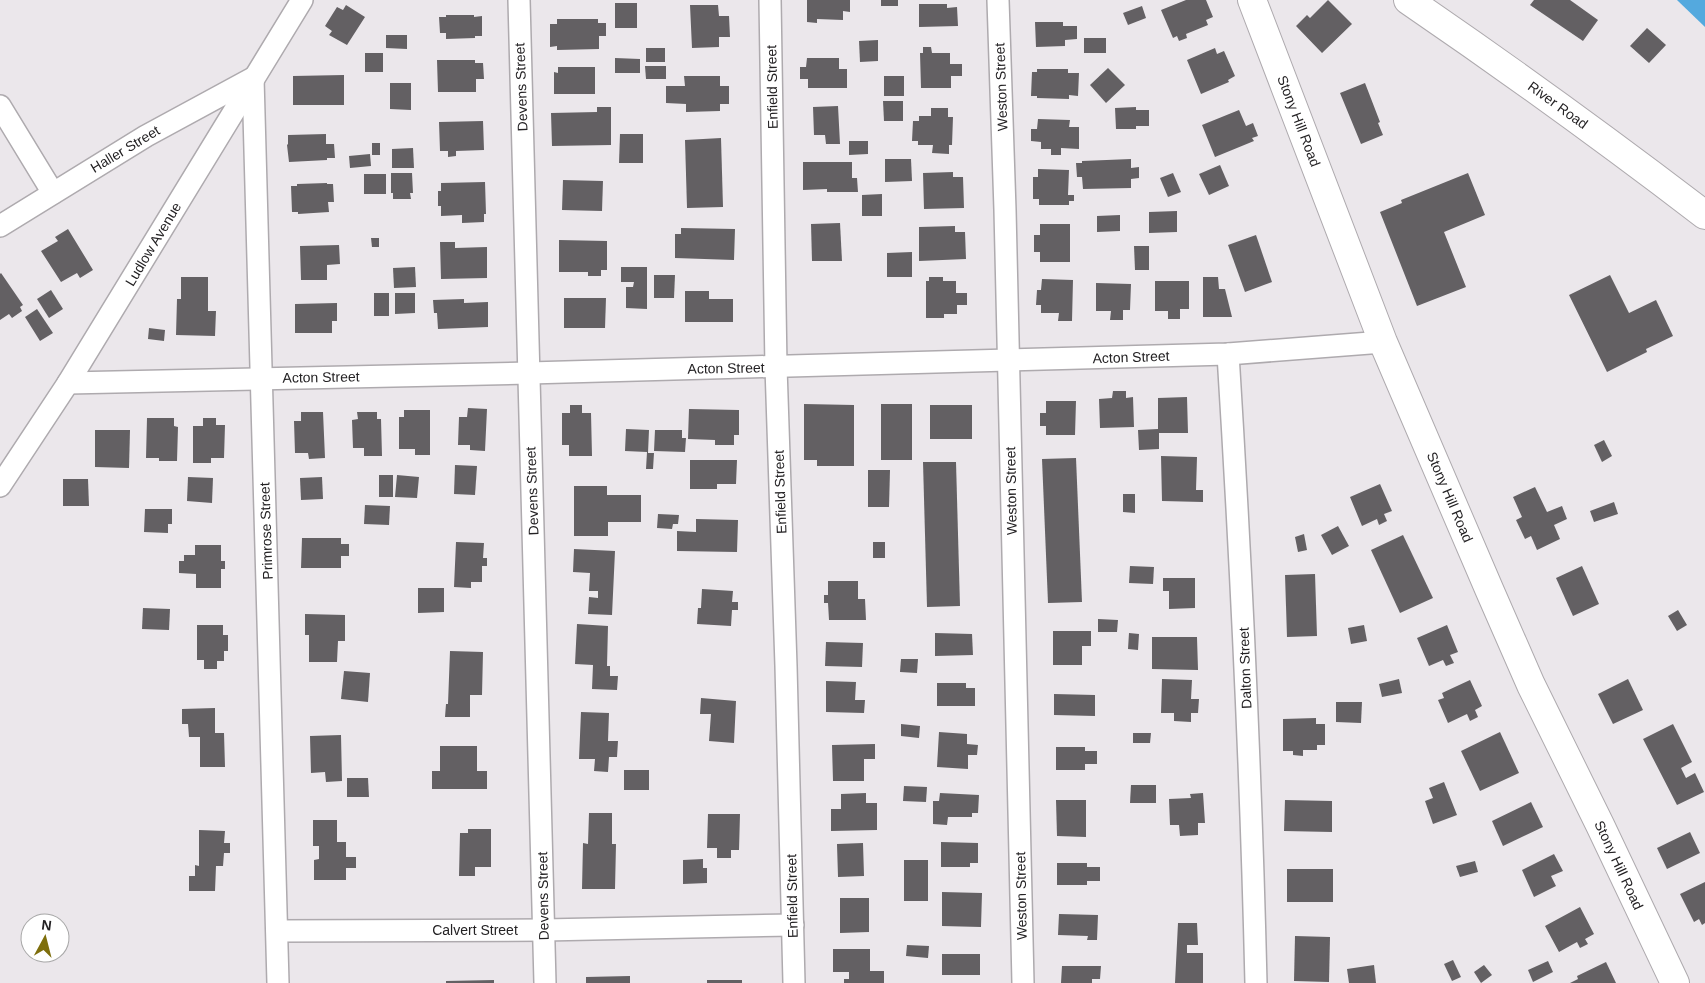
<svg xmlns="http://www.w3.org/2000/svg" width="1705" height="983" font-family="Arial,sans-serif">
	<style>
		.water { fill: #54a9de }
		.building { fill: #636063 }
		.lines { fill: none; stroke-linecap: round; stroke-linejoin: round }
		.street-casing { stroke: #aeaaae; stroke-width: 24 }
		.secondary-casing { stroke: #aeaaae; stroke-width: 30 }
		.street { stroke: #fff; stroke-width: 21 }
		.secondary { stroke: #fff; stroke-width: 28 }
		.labels { text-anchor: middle; stroke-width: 5; stroke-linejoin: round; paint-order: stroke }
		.street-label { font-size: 14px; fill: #242224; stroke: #fff }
	</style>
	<rect width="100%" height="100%" fill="#ebe7eb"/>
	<path class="water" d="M1677,0h28v27l-27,-26z"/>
	<g class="building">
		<path d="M807,0h43v12l-7,-1v9l-26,-1v4l-10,-1z"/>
		<rect x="881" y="0" width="17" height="6"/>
		<path d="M1186,0h20l7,17 -7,3 2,5 -22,9 1,4 -8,3 -2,-5 -4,2 -12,-28z"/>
		<path d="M1328,0l24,24 -30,29 -26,-27 11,-11 3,3z"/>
		<path d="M1534,0h36l28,20 -15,21 -53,-36z"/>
		<rect x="615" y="3" width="22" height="25"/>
		<path d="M919,4h28v4l10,-1 1,19 -39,1z"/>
		<path d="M346,5l19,12 -18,28 -18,-10 3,-4 -7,-5 12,-19 6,3z"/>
		<path d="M690,5h28l1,11h10l1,21h-11v10l-27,1z"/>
		<path d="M1142,6l4,12 -18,7 -5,-12z"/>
		<path d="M446,15h28v2l8,-1v20h-7v2l-29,1v-6h-6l-1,-16h7z"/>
		<path d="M557,19h41v4h8v13h-7v13l-42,1v-4l-7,1v-23h7z"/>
		<path d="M1035,22h28v4h14v13l-12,1v6l-29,1z"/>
		<path d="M1647,28l19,17 -17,18 -19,-17z"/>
		<path d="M386,35h21v14l-21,-1z"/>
		<rect x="1084" y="38" width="22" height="15"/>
		<path d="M878,40v21l-18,1 -1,-21z"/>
		<path d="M923,47h8l1,6h18v11h12v12h-11v12h-30l-1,-35h3z"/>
		<rect x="646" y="48" width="19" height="14"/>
		<path d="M1215,48l2,6 7,-3 11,25 -7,4 1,2 -28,12 -14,-34z"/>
		<rect x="365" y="53" width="18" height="19"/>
		<path d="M615,58l25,1v14h-25z"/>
		<path d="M807,58h32v11h8v19h-39v-9h-8v-12h6z"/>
		<path d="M437,60h38v3h8l1,16h-8v13h-38z"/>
		<path d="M645,66h21v13h-20z"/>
		<path d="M558,67h37v27h-41v-22l4,1z"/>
		<path d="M1108,68l17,17 -19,18 -16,-18z"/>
		<path d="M1037,69h31v4h11l-1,23 -9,-1v4l-32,-1v-2h-6l1,-24h5z"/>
		<path d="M344,75v30h-51v-29z"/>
		<path d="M684,76h36v10h9v18h-9v7l-34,1v-8l-20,-1v-17h19z"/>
		<rect x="884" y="76" width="20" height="20"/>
		<path d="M390,83h21v27l-21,-1z"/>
		<path d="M1365,83l15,39 -2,1 5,12 -22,9 -21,-51z"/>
		<path d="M883,101h20v20h-19z"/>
		<path d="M838,106l2,38h-14l-1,-9h-11l-1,-28z"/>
		<path d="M597,107h14v38l-59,1 -1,-33 46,-1z"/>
		<path d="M1136,107v3h13v16h-13v3h-20l-1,-21z"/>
		<path d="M931,108h17v9h5l-1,28h-3v9l-17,-1 1,-8h-15v-4h-6l1,-20h6v-5h12z"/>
		<path d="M1239,110l7,16 7,-3 5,13 -6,2 2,3 -39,16 -13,-32z"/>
		<path d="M1038,119l32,1 -1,7h10v22l-18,-1v7h-10v-6h-10v-7l-10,-1v-12h6z"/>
		<path d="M483,121l1,29 -28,1v5l-8,1v-6h-8l-1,-29z"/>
		<path d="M326,134v10h8l1,14h-8v2l-38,2 -2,-17 1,-1v-9z"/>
		<path d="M620,134h23v29h-24z"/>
		<path d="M721,138l2,69 -36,1 -2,-68z"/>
		<path d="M849,141h19v13l-19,1z"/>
		<rect x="372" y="143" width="8" height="12"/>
		<path d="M413,148l1,20h-22v-19z"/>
		<path d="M370,154l1,12 -21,2 -1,-12z"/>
		<path d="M885,159h26l1,22 -27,1z"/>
		<path d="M1131,159v9l8,-1v11l-8,1v9l-48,1 -1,-12h-5l-1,-14h6v-2z"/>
		<path d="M803,162h49v16h5l1,14h-31v-3l-24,1z"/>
		<path d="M1220,165l9,21 -20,9 -10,-21z"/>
		<path d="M1038,169l31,1 -1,25h6v6h-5v4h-30v-6h-6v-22h5z"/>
		<path d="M953,172v5h10l1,31 -40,1 -1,-36z"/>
		<path d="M391,173h21l1,20h-3l1,6h-18v-6h-2z"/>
		<path d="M1173,173l8,19 -13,5 -8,-19z"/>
		<path d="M1468,173l17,42 -41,17 22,55 -49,19 -37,-94 22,-9 -1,-3z"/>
		<rect x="364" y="174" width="22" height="20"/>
		<path d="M563,180l40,1 -1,30 -40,-1z"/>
		<path d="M485,182l1,32h-2v8l-22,1v-8l-21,1v-10h-3v-15h3v-8z"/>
		<path d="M327,183v1h6l1,18h-6l1,10 -31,2v-2h-6l-1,-26h6v-2z"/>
		<path d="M882,194v22h-20v-21z"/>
		<path d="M1177,211v21l-28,1v-21z"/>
		<path d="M1120,215v16l-23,1v-16z"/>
		<path d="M840,223l2,38h-30l-1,-37z"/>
		<path d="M1040,224h30v38h-30v-10h-6v-17h6z"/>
		<path d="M955,226v6h10l1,27 -47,2v-34z"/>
		<path d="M681,228l54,1 -1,31 -59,-2v-24h6z"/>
		<path d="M68,229l25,41 -13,8 -3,-5 -16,9 -20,-31 17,-10 -3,-4z"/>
		<path d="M1256,235l16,47 -27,10 -17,-47z"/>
		<path d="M371,238h8v9h-7z"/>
		<path d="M559,240l48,1v29h-6v6h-13v-4h-29z"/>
		<path d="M440,242h15v6l32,-1v31l-46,1z"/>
		<path d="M339,245l1,19 -13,1v15h-26l-1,-34z"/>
		<path d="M1134,246h15v24h-14z"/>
		<path d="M912,252v25h-25v-24z"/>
		<path d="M415,267l1,20 -22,1 -1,-20z"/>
		<path d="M621,267h26v42l-21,-1v-21h7l1,-5h-13z"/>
		<path d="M1,273l22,32 -3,2 2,4 -10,7 -3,-4 -9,6v-46z"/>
		<path d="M654,275h21l-1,23h-20z"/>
		<path d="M1610,275l19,38 27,-13 17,36 -27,13 1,3 -40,20 -38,-77z"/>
		<path d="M181,277h27v34h8l-1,25 -39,-1 1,-36h4z"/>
		<path d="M929,277h14v4h13v12h11v12h-10v9h-13v4h-18v-37h3z"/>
		<path d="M1203,277h15l1,12h6l7,28h-29z"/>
		<path d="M1042,279l31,1 -1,41h-14l1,-8h-18v-8h-5l1,-15h4z"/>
		<path d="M1155,281h34v28h-9v10h-12v-8h-13z"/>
		<path d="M1096,283l35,1 -1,26h-7v10h-13l1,-9h-15z"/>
		<path d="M51,290l12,19 -14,9 -12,-19z"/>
		<path d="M685,291h24v8h24v23h-48z"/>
		<rect x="374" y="293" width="15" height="23"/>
		<path d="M395,293h20v20l-20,1z"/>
		<path d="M564,298h42l-1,30h-41z"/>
		<path d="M464,299v4l24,-1v25l-50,2 -1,-16h-3l-1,-13z"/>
		<path d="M337,303v18h-5v12h-37v-29z"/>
		<path d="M37,309l16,24 -13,8 -15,-24z"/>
		<path d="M149,328l16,2 -1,11 -16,-2z"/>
		<path d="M1113,391h13v7l7,-1 1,30 -34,1 -1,-29 13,-1z"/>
		<path d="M1187,397l1,36h-29v16l-20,1 -1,-20 20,-1v-31z"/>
		<path d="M1046,401h30l-1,34h-29v-9h-6v-13h6z"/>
		<path d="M804,404l50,1v61h-37v-6h-13z"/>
		<rect x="881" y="404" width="31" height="56"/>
		<path d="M570,405h12v8h9l1,43h-23v-11h-7v-32h8z"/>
		<rect x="930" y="405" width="42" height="34"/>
		<path d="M468,408l19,1 -2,42 -15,-1v-5h-12l1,-28h8z"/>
		<path d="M689,409l50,1v25h-5v10h-19v-5l-27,-1z"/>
		<path d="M404,410h26v45h-15v-6h-16v-32h5z"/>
		<path d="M301,412h22l2,46 -16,1 -1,-6h-13l-1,-32h7z"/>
		<path d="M357,412h20v7h4l1,37h-18v-8h-11l-1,-28 6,-1z"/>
		<path d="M147,418h27v8l4,1 -1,34h-18v-3h-13z"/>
		<path d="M203,418h13v7h9l-1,33h-13v5h-18v-37h10z"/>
		<path d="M626,429l23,1 -1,23h6l-1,16h-7l1,-17 -22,-1z"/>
		<path d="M95,430h35l-1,38 -34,-1z"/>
		<path d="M655,430h27v8h4l-1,14 -31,-1z"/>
		<path d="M1604,440l8,16 -10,6 -8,-17z"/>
		<path d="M1161,456l36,1 -1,33h7v12l-41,-1z"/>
		<path d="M1076,458l6,144 -34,1 -6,-144z"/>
		<path d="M690,460h47l-1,24h-19v5h-27z"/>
		<path d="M923,462h33l4,144 -33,1z"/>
		<path d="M455,465l22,1 -2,29 -21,-1z"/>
		<path d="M868,470h22l-1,37h-21z"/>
		<rect x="379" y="475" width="14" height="22"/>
		<path d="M397,475l22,2 -2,21 -22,-1z"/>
		<path d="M188,477l25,1 -1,25 -25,-2z"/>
		<path d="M322,477l1,22 -22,1 -1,-22z"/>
		<path d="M63,479h25l1,27h-26z"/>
		<path d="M1380,484l12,27 -8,3 3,7 -8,4 -2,-6 -15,7 -12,-29z"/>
		<path d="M574,486h33v9h34v27h-33v14h-34z"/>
		<path d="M1535,487l12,25 15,-6 5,13 -13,6 6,14 -23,11 -6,-14 -6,3 -9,-19 6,-3 -9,-20z"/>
		<path d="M1123,494h12v19l-12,-1z"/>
		<path d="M1614,502l4,12 -24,8 -4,-11z"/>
		<path d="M365,505l25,1 -1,19 -25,-1z"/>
		<path d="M145,509h27v15h-4v9l-24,-1z"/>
		<path d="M658,514l21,1 -1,9h-5l-1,5 -15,-1z"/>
		<path d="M696,519l42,1 -1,32 -60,-1v-20l19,1z"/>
		<path d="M1338,526l11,20 -17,9 -11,-20z"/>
		<path d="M1304,534l3,16 -9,2 -3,-15z"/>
		<path d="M1403,535l30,63 -33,15 -29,-63z"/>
		<path d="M302,538h39v6h8v12h-8v12h-40z"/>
		<path d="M456,542l28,1 -1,15h4v8h-5v16h-11v6l-17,-1z"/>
		<rect x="873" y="542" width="12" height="16"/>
		<path d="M195,545h26v16h4v8h-4v19h-25v-14l-17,-1v-12h5v-6h11z"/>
		<path d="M574,549l41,2 -3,64 -24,-1 1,-17 9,1v-7h-9l1,-18 -17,-1z"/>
		<path d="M1130,566l24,1 -1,17 -24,-1z"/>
		<path d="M1582,566l17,38 -26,12 -17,-38z"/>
		<path d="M1315,574l2,62 -30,1 -2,-62z"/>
		<path d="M1163,578h32v30l-26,1v-18h-6z"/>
		<path d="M828,581h30v18h7l1,21h-37l-1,-17h-4v-8h4z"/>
		<path d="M418,588h26v24l-26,1z"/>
		<path d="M702,589l31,2 -1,11h6v8h-6l-1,16 -34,-2 1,-16h3z"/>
		<path d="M143,608l27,1 -1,21 -27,-1z"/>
		<path d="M1678,610l9,15 -10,6 -9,-15z"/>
		<path d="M305,614l40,1v26h-7l-1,21h-28v-27h-4z"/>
		<path d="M1098,619l20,1 -1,12h-19z"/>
		<path d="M577,624l31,2 -1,40h3v10h8l-1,14 -25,-1 1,-24 -18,-1z"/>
		<path d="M197,625h26v10h5v16h-4v10h-7v8h-13v-9h-7z"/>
		<path d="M1364,625l3,16 -16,3 -3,-16z"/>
		<path d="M1447,625l11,27 -8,3 4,8 -8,3 -3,-6 -14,6 -12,-28z"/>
		<path d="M1053,631h38v15h-9v19h-29z"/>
		<path d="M935,633l37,1 1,21 -38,1z"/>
		<path d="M1129,633l10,1 -1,16 -10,-1z"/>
		<path d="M1152,637h45l1,33 -46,-1z"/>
		<path d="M826,642l37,1 -1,24 -37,-1z"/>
		<path d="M450,651l33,1 -1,43h-12v22h-25l1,-13h2z"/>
		<path d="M901,659h17l-1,14 -17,-1z"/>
		<path d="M344,671l26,2 -2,29 -27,-3z"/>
		<path d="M1162,679l30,1 -1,19h8l-1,14h-7v9l-17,-1v-8h-13z"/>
		<path d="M1399,679l3,14 -20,4 -3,-13z"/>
		<path d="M1628,679l15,31 -30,14 -15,-30z"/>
		<path d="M1470,680l12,26 -7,4 3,7 -8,4 -3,-7 -19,9 -10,-23 6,-2 -2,-5z"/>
		<path d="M826,681l30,1 -1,18h10l-1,13 -38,-1z"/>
		<path d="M937,683h29v5h9v18h-38z"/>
		<path d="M1054,694l41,1v21l-41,-1z"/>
		<path d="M701,698l35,3 -2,42 -25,-2 2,-27h-11z"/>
		<path d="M1336,702h26l-1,21 -25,-1z"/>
		<path d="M215,708v25h9l1,34h-25v-30h-11l-1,-13h-6v-15z"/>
		<path d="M581,712l28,1 -1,28h10l-1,16h-8l-1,15 -14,-1 1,-12h-16z"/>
		<path d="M1316,718v6h9v21h-8v5h-14v6l-10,-1v-4h-10v-32z"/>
		<path d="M901,724l19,2 -1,12 -18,-2z"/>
		<path d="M1673,724l19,38 -11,6 5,10 9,-5 9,19 -27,13 -34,-66z"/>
		<path d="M939,732l28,2v10l11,1 -1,10h-9v14l-31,-2z"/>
		<path d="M1500,732l19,41 -39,18 -19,-40z"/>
		<path d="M1133,733h18l-1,10h-17z"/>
		<path d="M341,735l1,46 -16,1 -1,-10 -14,1 -1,-37z"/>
		<path d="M875,744v15h-11v22h-31l-1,-36z"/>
		<path d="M440,746h37v25h10v18h-55v-18h8z"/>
		<path d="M1056,747h29v4h12v13h-12v6h-29z"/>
		<rect x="624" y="770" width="25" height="20"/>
		<path d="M347,778h21l1,19h-22z"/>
		<path d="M1444,782l13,33 -24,9 -8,-23 8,-3 -4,-10z"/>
		<path d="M1131,785h25v18h-26z"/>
		<path d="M904,786l23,1 -1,15 -23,-1z"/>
		<path d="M866,793v10h11v27l-46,1v-22h10v-15z"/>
		<path d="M940,793l39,2 -1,18h-6v4h-24l-1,8 -14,-1v-23h6z"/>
		<path d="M1203,793l2,30h-7v12l-18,1 -1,-11h-9l-1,-26 22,-1 -1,-4z"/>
		<path d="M1056,800h30v37l-29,-1z"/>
		<path d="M1285,800l47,1v31l-48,-1z"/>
		<path d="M1531,802l12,25 -40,19 -11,-25z"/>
		<path d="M589,813h23v31h4l-1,45h-33l1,-46 5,1z"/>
		<path d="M708,814h32l-1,36h-8v8h-14v-10h-10z"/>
		<path d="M313,820h24v22h9v15h10v11h-10v12h-32v-20l5,-1v-13h-6z"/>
		<path d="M468,829h23v38h-16v9h-16l1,-43h8z"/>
		<path d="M199,830l26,1 -1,12h6v10h-6l-1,13h-7l-1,25h-26v-15h6v-11l4,1z"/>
		<path d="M1690,832l10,21 -33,16 -10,-21z"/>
		<path d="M941,842l37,1v20h-8v4h-29z"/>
		<path d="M863,843l1,33 -26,1 -1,-33z"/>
		<path d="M1554,854l9,17 -12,5 5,10 -22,11 -12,-27z"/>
		<path d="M703,859v9h4v15l-24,1v-24z"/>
		<rect x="904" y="860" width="24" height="41"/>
		<path d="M1475,861l3,11 -18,5 -4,-11z"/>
		<path d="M1057,863h30v4h13v14h-13v4h-30z"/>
		<rect x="1287" y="869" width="46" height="33"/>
		<path d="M1705,882v41l-3,2 -3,-6 -5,3 -14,-28z"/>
		<path d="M942,892l40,1 -1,34 -39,-1z"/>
		<path d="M840,898h29v34l-29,1z"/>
		<path d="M1580,907l14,27 -9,5 3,5 -8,4 -3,-6 -18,10 -14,-26z"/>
		<path d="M1059,914l39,1 -1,25h-10l1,-4 -30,-1z"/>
		<path d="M1178,923h19l1,22h-11v8h16v30h-28z"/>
		<path d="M1295,936l35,1 -1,45 -35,-1z"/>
		<path d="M907,945l22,1 -1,12 -22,-2z"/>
		<path d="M833,949h37v22h14v12h-40v-4h5v-7h-16z"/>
		<rect x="942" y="954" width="38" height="21"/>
		<path d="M1453,960l8,17 -9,4 -8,-17z"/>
		<path d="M1548,961l5,11 -20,10 -5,-12z"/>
		<path d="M1606,962l10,21h-46l8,-4 -1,-3z"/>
		<path d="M1374,965l2,18h-27l-2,-14z"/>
		<path d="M1484,965l8,10 -11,8 -7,-11z"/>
		<path d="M1062,966h39l-1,13h-8v4h-31z"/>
		<path d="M630,976v7h-44v-6z"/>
		<path d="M494,980v3h-48v-2z"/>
		<rect x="707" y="980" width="35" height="3"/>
	</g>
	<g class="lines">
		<defs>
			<g id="street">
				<path d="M519,0l26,983"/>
				<path d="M770,0l6,367 10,299 8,317"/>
				<path d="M998,0l7,210 18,773"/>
				<path d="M0,106l53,87"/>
				<path d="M0,226l146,-90 107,-58 25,905"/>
				<path d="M1228,354c13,209 23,419 28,629"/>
				<path d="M68,383l461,-10 699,-19 155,-12"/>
				<path d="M0,486l68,-103 234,-383"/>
				<path d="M277,931l267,-1 249,-5"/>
			</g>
			<g id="secondary">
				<path d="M1252,0l131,342 106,247 42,96 69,140 75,158"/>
				<path d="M1408,0c101,69 200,141 297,215"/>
			</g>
		</defs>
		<use href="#street" class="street-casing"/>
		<use href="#secondary" class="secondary-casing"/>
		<use href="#street" class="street"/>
		<use href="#secondary" class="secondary"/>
	</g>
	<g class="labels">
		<g class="street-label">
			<text transform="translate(521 87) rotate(-92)" y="5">Devens Street</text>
			<text transform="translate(772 87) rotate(-91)" y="5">Enfield Street</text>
			<text transform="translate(1001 87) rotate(-92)" y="5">Weston Street</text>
			<text transform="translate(1558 105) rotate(36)" y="5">River Road</text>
			<text transform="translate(1299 121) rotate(69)" y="5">Stony Hill Road</text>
			<text transform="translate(125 149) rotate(-31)" y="5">Haller Street</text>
			<text transform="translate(153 244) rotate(-59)" y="5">Ludlow Avenue</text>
			<text transform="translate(1131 357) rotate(-2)" y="5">Acton Street</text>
			<text transform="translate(726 368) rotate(-1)" y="5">Acton Street</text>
			<text transform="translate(321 377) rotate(-1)" y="5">Acton Street</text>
			<text transform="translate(532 491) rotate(-92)" y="5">Devens Street</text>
			<text transform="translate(1011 491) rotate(-91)" y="5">Weston Street</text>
			<text transform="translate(780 492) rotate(-92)" y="5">Enfield Street</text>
			<text transform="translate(1450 497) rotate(67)" y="5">Stony Hill Road</text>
			<text transform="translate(266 531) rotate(-92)" y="5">Primrose Street</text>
			<text transform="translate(1245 668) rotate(-92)" y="5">Dalton Street</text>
			<text transform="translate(1619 865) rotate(65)" y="5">Stony Hill Road</text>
			<text transform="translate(543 896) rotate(-91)" y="5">Devens Street</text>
			<text transform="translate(792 896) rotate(-91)" y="5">Enfield Street</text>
			<text transform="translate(1021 896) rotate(-91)" y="5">Weston Street</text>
			<text x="475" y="935">Calvert Street</text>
		</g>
	</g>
	<g transform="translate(45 938) rotate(7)"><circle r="24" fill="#ffffff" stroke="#a7a7a7"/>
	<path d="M0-4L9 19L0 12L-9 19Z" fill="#7e6e0c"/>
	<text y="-8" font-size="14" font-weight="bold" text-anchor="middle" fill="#242224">N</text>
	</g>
</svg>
